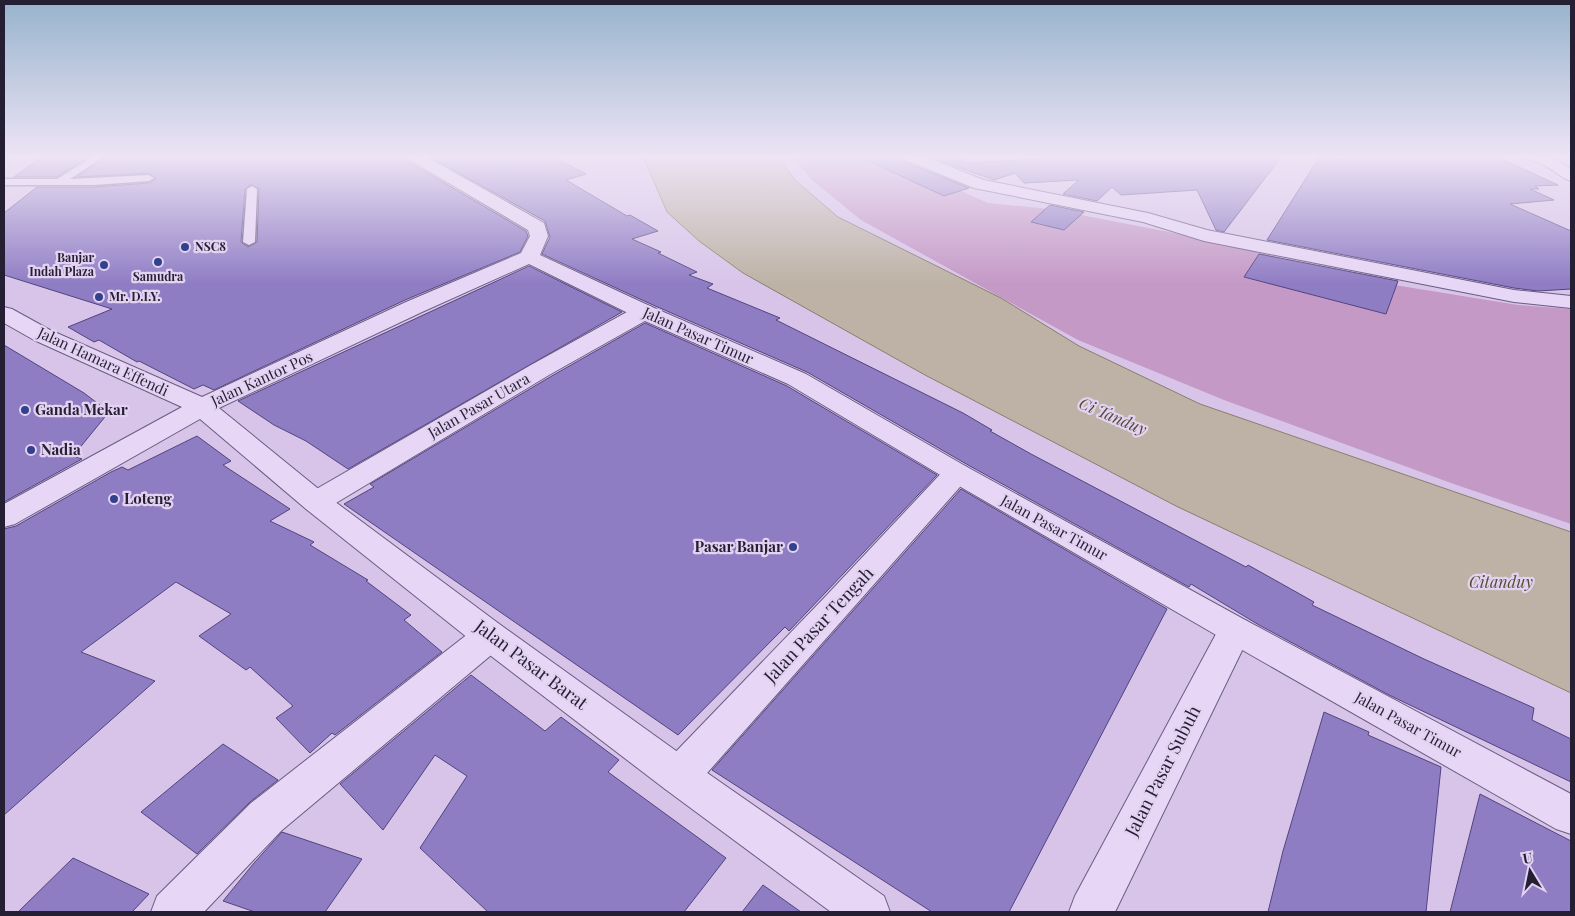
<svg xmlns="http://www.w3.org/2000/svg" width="1575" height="916" font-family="'Playfair Display',serif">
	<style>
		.green { fill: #c499c6 }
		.water { fill: #bdb2a5; stroke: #8a7e6d }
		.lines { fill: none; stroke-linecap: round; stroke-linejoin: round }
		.stream { fill: #8a7e6d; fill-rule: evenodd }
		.building { fill: #8f7dc4; stroke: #52447f; fill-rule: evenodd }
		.service-casing { stroke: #6a5c82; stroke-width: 3 }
		.minor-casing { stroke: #6a5c82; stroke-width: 2 }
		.tertiary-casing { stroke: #6a5c82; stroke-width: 2 }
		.service { fill: #e7d6f5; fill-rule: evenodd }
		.minor { fill: #e7d6f5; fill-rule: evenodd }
		.tertiary { fill: #e7d6f5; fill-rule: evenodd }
		.poi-dot { fill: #32418b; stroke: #e3d2f2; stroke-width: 2 }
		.labels { text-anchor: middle; stroke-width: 4.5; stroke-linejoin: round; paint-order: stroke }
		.far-poi-label { font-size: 12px; font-weight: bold; fill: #251f33; stroke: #e3d2f2; text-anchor: start }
		.street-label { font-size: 15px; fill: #251f33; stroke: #e3d2f2 }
		.poi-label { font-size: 15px; font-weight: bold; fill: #251f33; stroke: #e3d2f2; text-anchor: start }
		.water-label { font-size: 16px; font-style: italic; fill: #524a2f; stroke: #e3d2f2 }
		.near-street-label { font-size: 18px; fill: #251f33; stroke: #e3d2f2 }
	</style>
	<rect width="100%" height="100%" fill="#d8c4e9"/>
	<path class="green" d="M792,156h92l104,47 62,6 150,29 176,44 142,23 53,4v215l-120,-41 -227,-83 -146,-60 -217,-120 -49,-40z"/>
	<path class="water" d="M643,156h133l21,26 41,35 163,81 78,48 121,58 371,128v161l-395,-187 -251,-131 -182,-102 -44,-32 -32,-29z"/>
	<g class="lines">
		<path class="stream" d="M7,156h6l-9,5v-3z"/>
	</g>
	<g class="building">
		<path d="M43,156h48l-35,21h-42z"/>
		<path d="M107,156h297l3,5 119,70 2,5 -8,16 -115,48 -191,90 -11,-5 -9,4 -55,-28 -2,1 -38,-22 -5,2 -26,-15 44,-18 -108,-34v-62l33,-26h57l55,-4 7,-4 -7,-6 -72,4zM251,184l8,5 -2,53 -9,5 -7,-5 4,-53z"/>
		<path d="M428,156h123l35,18 -20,6 61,36 3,-1 28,16 -26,8 29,13 -3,1 39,19 -8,3 24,9 -6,4 73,30 -4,2 187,93 29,17 -2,1 41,23 215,113 2,-2 66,37 -2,3 112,54 110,49 -2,12 39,19v43l-182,-87 -130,-70 -68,-41 -2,3 -221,-122 -161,-93 -154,-67 -111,-51 8,-17 -5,-16z"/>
		<path d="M858,156h41l3,5 67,27 -25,8z"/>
		<path d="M927,156h36l1,7 136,-7h182l-58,76 -8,-2 -19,-40 -76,5 -9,-8 -15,14 -34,-7 16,-14 -55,3 -9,-10 -21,7z"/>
		<path d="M1320,156h5l7,4 51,-4h112l63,29 -23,1 4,3h-9l24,11 -44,4 61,27v58l-33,2 -24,-3 -247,-48z"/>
		<path d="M1050,205l34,7 -20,18 -33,-8z"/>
		<path d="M1259,254l139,27 -12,33 -142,-37z"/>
		<path d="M529,266l93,46 -274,157 -42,-28 -32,-16 -36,-24z"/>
		<path d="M645,323l142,63 150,89 -148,156 -4,-4 -107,108 -334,-231 30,-17 -4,-3 180,-107z"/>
		<path d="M4,345l80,48 25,19 -36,44 9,3 -78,43z"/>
		<path d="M197,436l34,25 -8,4 67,44 -20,12 44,21 -4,3 58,35 -2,1 45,34 -7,5 38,32 -107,83 -3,-2 -22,20 -34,-35 17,-12 -43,-39 -4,3 -47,-34 32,-22 -55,-32 -95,70 74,29 -151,134v-286l12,-3 95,-54 11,-5 6,3z"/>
		<path d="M961,489l206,120 -158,303h-77l-220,-142z"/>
		<path d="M471,675l74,56 16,-14 58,43 -11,12 118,86 -42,54h-196l-68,-64 47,-72 -32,-21 -52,75 -43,-46z"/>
		<path d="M1324,712l45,20 -1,3 73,32 -15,145h-158l15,-61z"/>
		<path d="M223,744l55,36 -28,22 -53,52 -56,-42z"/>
		<path d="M1480,794l91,47v71h-121z"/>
		<path d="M282,832l80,27 -37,53h-70l-32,-11 31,-38z"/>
		<path d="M73,858l76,36 -17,18h-114z"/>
		<path d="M763,885l38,27h-59z"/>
	</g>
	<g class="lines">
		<defs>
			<g id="service">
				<path d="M94,156h11l-35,23 79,-4 5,3 -5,3 -55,4h-90v-6h53z"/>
				<path d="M252,186l5,3 -2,53 -6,3 -6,-3 4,-53z"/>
			</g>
			<g id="minor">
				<path d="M901,156h22l61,24 164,33 59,17 307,60 57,6v12l-57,-6 -310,-61 -61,-19 -169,-34 -71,-29z"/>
				<path d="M1524,156c22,-1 29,1 47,13v12c-11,-3 -18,-12 -29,-17 -6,-3 -14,-2 -18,-8z"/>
				<path d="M644,305l8,2 3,5 -3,5 -103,58 -223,134 -10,3 -10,-3 -5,-7 5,-7 225,-130 105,-58z"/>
				<path d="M957,464l10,3 4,6 -4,6 -274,310 -14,5 -14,-5 -6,-13 6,-13 160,-166 122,-130z"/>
				<path d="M1235,617l12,4 5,9 -137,282h-46l6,-16 148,-275z"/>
				<path d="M490,622l12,4 5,10 -5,10 -221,185 -77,81h-53l6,-16 94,-93 227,-177z"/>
			</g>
			<path id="tertiary" d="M406,156h19l119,67 4,13 -8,19 112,52 154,67 161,93 280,154 324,173v40l-15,-5 -333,-190 -276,-160 -159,-95 -152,-67 -107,-53 -107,48 -203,96 107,87 176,131 191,137 191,133 6,16h-59l-166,-123 -187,-143 -172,-137 -106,-90 -185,105 -11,3v-23l178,-97 -148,-67 -30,-17v-16l8,2 38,21 152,67 204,-95 115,-49 9,-17 -2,-6 -120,-71z"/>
		</defs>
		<use href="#service" class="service-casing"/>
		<use href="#minor" class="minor-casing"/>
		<use href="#tertiary" class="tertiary-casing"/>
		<use href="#service" class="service"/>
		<use href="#minor" class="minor"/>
		<use href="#tertiary" class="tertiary"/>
	</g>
	<linearGradient id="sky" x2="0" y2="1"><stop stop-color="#97b3cd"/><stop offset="0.55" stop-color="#ede4f5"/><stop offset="1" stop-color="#ede4f5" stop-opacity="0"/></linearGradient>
	<rect width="1575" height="284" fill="url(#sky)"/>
	<g class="poi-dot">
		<circle cx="185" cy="247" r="5"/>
		<circle cx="158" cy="262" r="5"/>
		<circle cx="104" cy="265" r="5"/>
		<circle cx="99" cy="297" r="5"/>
		<circle cx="25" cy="410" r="5"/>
		<circle cx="31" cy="450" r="5"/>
		<circle cx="114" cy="499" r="5"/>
		<circle cx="793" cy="547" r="5"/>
	</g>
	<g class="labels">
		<g class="far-poi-label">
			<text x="195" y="251">NSC8</text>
			<text x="94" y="262" text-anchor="end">Banjar<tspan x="94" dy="14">Indah Plaza</tspan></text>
			<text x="158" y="281" text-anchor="middle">Samudra</text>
			<text x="109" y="301">Mr. D.I.Y.</text>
		</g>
		<g class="street-label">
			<text transform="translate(698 336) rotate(24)" y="5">Jalan Pasar Timur</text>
			<text transform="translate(103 362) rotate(25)" y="5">Jalan Hamara Effendi</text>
			<text transform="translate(262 379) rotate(-25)" y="5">Jalan Kantor Pos</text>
			<text transform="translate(479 406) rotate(-30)" y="5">Jalan Pasar Utara</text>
			<text transform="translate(1054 528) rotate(29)" y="5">Jalan Pasar Timur</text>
			<text transform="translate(1408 725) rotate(29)" y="5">Jalan Pasar Timur</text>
		</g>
		<g class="poi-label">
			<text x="35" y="415">Ganda Mekar</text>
			<text x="41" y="455">Nadia</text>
			<text x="124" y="504">Loteng</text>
			<text x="783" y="552" text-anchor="end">Pasar Banjar</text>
		</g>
		<g class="water-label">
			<text transform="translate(1113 416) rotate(23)" y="6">Ci Tanduy</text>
			<text x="1501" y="588">Citanduy</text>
		</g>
		<g class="near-street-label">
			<text transform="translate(819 625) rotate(-47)" y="6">Jalan Pasar Tengah</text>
			<text transform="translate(531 665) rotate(37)" y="6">Jalan Pasar Barat</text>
			<text transform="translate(1163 771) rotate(-63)" y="6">Jalan Pasar Subuh</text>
		</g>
	</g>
	<rect width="1575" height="916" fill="none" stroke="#251f33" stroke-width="10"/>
	<g transform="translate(1530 871) rotate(350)" stroke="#e3d2f2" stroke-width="4" paint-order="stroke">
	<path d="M0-4L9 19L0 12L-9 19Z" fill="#251f33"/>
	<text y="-8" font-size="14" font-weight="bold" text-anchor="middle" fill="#251f33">U</text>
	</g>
</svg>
